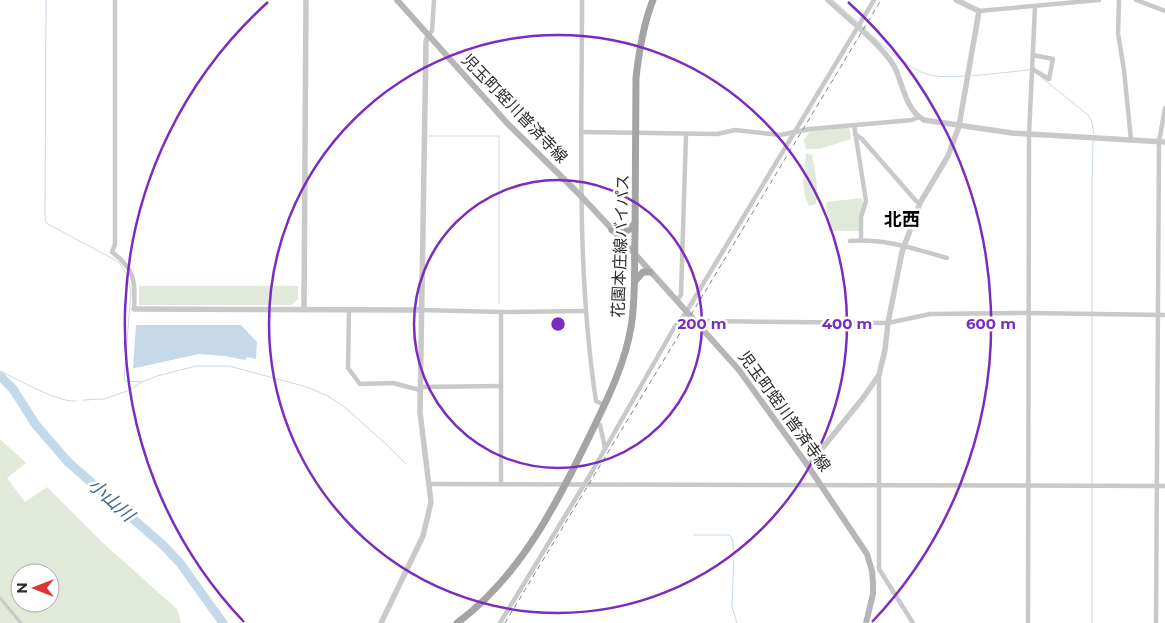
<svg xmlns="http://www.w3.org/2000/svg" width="1165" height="623" font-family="Montserrat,'Noto Sans JP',sans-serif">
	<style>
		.green { fill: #e1e9da; fill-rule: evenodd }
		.water { fill: #c6d9e9 }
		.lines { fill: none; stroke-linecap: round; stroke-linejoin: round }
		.stream { stroke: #c6d9e9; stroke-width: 1 }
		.river { stroke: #c6d9e9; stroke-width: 9 }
		.pedestrian { stroke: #c9c9c9; stroke-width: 3 }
		.minor { stroke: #c9c9c9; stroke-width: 4.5 }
		.tertiary { stroke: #c9c9c9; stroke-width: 5.5 }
		.secondary { stroke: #b6b6b6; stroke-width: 6 }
		.primary { stroke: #a4a4a4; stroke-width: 7 }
		.rail { stroke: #818181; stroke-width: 1; stroke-dasharray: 5 4; stroke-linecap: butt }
		.ring { fill: none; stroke: #7b2cbf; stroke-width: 2.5 }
		.labels { text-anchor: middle; stroke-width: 5; stroke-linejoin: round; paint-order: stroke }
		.street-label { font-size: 16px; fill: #2c2c2c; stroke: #fff }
		.neighbourhood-label { font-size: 18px; font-weight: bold; fill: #000; stroke: #fff }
		.water-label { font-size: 18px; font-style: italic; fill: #3f6889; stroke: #fff }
		.centre { fill: #7b2cbf; stroke: #fff; stroke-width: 2.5 }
		.ring-label { font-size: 15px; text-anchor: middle; font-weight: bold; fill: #7b2cbf; stroke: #fff; stroke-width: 5; stroke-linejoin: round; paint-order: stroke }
	</style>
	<rect width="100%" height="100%" fill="#fff"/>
	<g class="green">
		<path d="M849,127l2,12 -31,10h-14l-2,-9 6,-9z"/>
		<path d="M806,153l6,2c3,16 7,33 4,49l-7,2c-9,-20 -5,-32 -3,-53z"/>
		<path d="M862,198l1,6 -4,12v15h-30l-3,-29z"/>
		<path d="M139,286h159v13l-6,6h-153z"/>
		<path d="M0,439l26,24 -19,15 18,24 22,-15 57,57 73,65 4,14h-181zM20,573h30v30h-30z"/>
	</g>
	<path class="water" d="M136,325h105l16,17 -1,17 -9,-2 -2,3 -20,-4 -26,-2 -64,14h-2z"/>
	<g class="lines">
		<g class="stream">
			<path d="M46,0l-1,214 1,9 73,39 8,13 4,16 -7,89 2,1 16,1"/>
			<path d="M833,0l25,22"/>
			<path d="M861,25c16,15 38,37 58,46 13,7 31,6 46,5"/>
			<path d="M971,76l58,-6"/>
			<path d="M1041,77l47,38 4,7 2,13"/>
			<path d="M429,136h70v168"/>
			<path d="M1092,312v-125l1,-46"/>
			<path d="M0,371c15,7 61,33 76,30"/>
			<path d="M83,400l21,-1 26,-9 12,-8 15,-6 39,-10h33l78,21 19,8 16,10 44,39 20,20"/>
			<path d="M694,535h35l3,3 2,15 -2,54 5,16"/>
			<path d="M1092,623v-307"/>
		</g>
		<path class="river" d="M0,376l13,13 23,36 32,37 95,83 17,18 43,60"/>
		<path class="pedestrian" d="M0,598l21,25"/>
		<g class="minor">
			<path d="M115,0v244l-3,8c24,18 23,30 22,57"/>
			<path d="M582,0c0,133 -6,269 14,401l8,4"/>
			<path d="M1119,0l-1,33 6,37 7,70"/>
			<path d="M1136,0l29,11"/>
			<path d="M979,11l120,-11"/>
			<path d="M428,35l4,-4 2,-31"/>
			<path d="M1032,69l17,10 4,-20 -20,-4"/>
			<path d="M854,125l12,76 -5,16v23"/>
			<path d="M582,132l135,2 18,-4 45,5 30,-6 102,-9 7,-3"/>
			<path d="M855,134l7,5 54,62 4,2"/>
			<path d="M850,241c33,-3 65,8 97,17"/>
			<path d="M677,300l4,-5 5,-161"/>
			<path d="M349,309l-1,59 12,16 33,-1 27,7"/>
			<path d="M422,310l79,2 84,-1"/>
			<path d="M501,312v172"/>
			<path d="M698,323l4,-2 186,2 42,-9 98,-1 137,2"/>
			<path d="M879,375v194l34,54"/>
			<path d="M420,387l81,-1"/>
			<path d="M596,423l4,2 5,23"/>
			<path d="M430,484l735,2"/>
			<path d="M500,623l93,-153 81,-142 11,-14 189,-314"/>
			<path d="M1028,623l1,-489 6,-127"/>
			<path d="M1156,623l3,-481 6,-34"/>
		</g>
		<g class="tertiary">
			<path d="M828,0c18,17 54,45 66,66 9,17 11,44 30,54l88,13 153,9"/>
			<path d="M134,309l288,1"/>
			<path d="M304,309l2,-309"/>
			<path d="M808,466l55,-68 16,-23 6,-25 3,-27 14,-71 18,-49 28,-47 11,-30 20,-115 -23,-11"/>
			<path d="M381,623l42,-87 8,-34 -11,-90 6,-370 2,-7"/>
		</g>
		<path class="secondary" d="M397,0l110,123 75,74 52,56 105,117 69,96 59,88 5,17 1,13v10l-7,29"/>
		<g class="primary">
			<path d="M612,230l11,3 7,-4 5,-6"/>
			<path d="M635,281l8,-9h7"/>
			<path d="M457,623c64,-47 100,-120 134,-190 16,-33 34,-69 40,-106 5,-29 3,-60 4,-90 0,-53 1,-106 1,-159 3,-27 7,-53 17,-78"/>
		</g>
		<path class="rail" d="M505,623l376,-623"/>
	</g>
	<g class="ring">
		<circle cx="558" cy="324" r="144"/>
		<circle cx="558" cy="324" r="289"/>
		<path d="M244 622A433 433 0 0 1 268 2M848 2A433 433 0 0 1 872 622"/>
	</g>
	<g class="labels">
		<g class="street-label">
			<text transform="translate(515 108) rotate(46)" y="6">児玉町蛭川普済寺線</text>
			<text transform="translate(620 246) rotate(-88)" y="6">花園本庄線バイパス</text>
			<text transform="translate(785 411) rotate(54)" y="6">児玉町蛭川普済寺線</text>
		</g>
		<g class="neighbourhood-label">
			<text x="902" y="226">北西</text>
		</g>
		<g class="water-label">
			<text transform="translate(111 500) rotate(42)" y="6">小山川</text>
		</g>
	</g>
	<circle cx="558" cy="324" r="8" class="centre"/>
	<g class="ring-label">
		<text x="702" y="329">200 m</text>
		<text x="847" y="329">400 m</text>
		<text x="991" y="329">600 m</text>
	</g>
	<g transform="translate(35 588) rotate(270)"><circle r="24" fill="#ffffff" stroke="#ababab"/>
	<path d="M0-4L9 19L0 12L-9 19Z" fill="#dc3538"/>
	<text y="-8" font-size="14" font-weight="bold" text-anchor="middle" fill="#2c2c2c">N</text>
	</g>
</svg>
